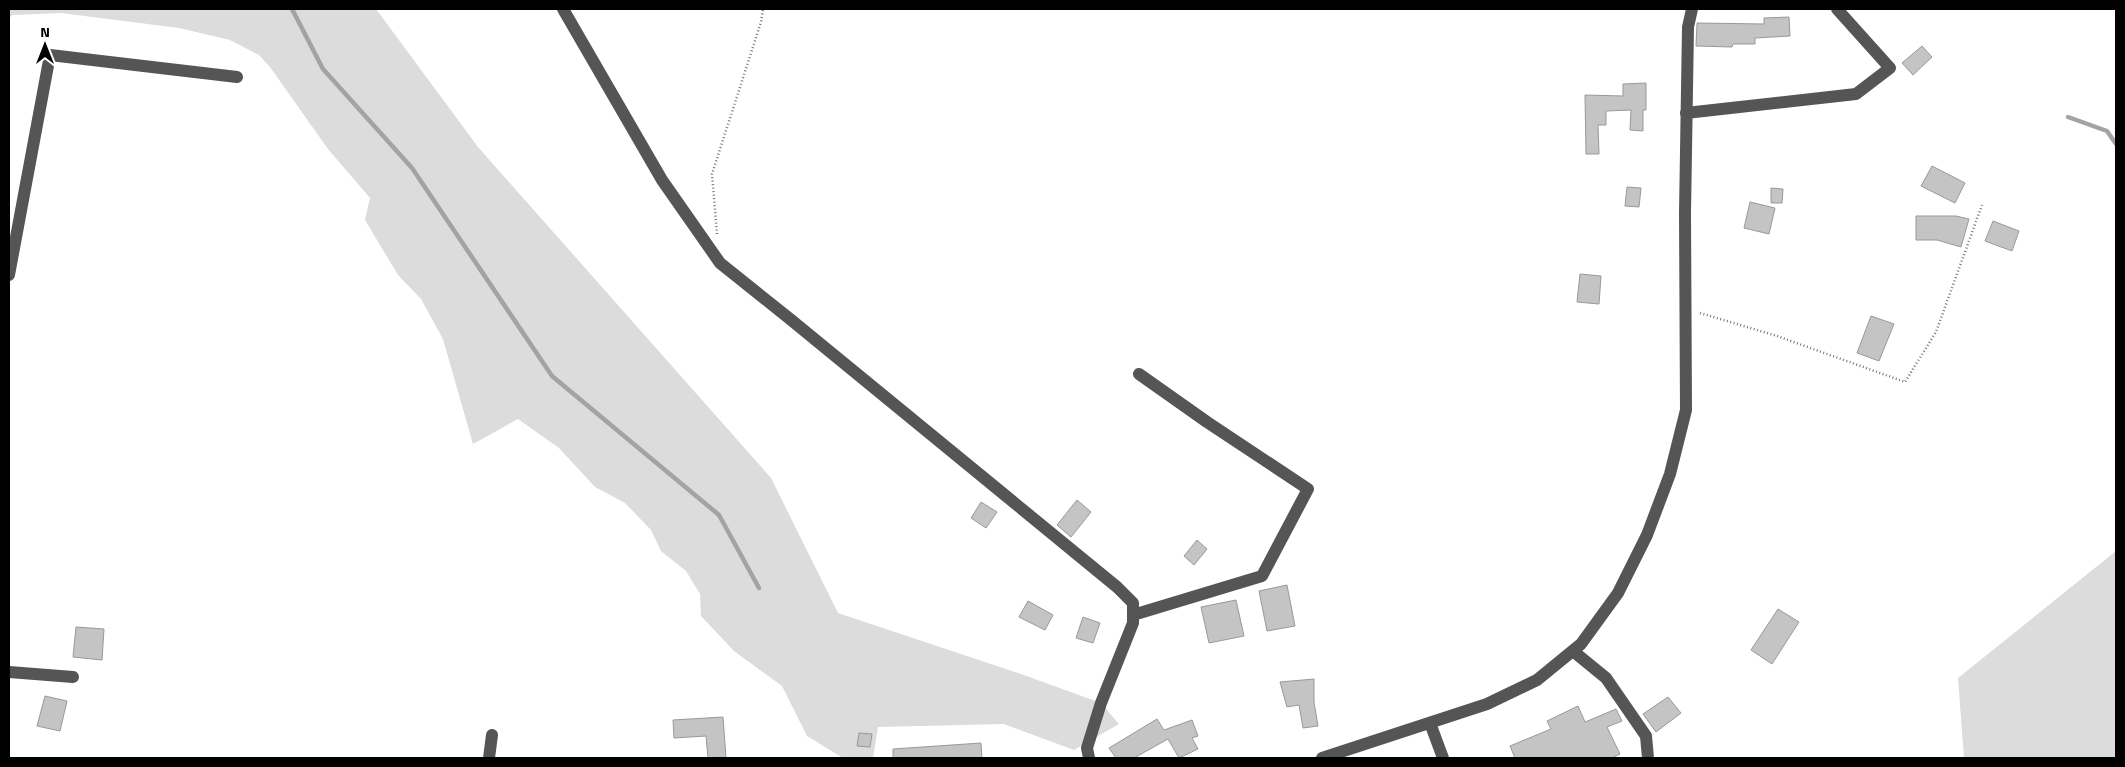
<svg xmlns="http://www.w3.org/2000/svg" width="2125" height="767" font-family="'Titillium Web',sans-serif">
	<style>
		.green { fill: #dcdcdc }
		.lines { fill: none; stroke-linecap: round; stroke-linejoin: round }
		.stream { stroke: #a3a3a3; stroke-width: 4.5 }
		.building { fill: #c4c4c4; stroke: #999 }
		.path { stroke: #777; stroke-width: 2.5; stroke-dasharray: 1 2.5; stroke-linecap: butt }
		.minor { stroke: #555; stroke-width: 12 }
	</style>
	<rect width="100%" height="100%" fill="#fff"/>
	<g class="green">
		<path d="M9,9h367l102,138 293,331 67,135 183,61 80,29 18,21 -45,26 -70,-26 -126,3 -5,31h-30l-36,-22 -25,-50 -48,-35 -33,-35 -1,-22 -14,-23 -25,-20 -10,-21 -26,-27 -30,-16 -36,-39 -41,-29 -45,25 -30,-105 -22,-40 -23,-24 -33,-55 5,-22 -42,-49 -58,-82 -11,-12 -29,-15 -51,-12 -118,-15 -48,2 -4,3z"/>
		<path d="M2116,551v207h-152l-6,-80z"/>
	</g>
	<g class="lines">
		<g class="stream">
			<path d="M292,9l31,60 89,99 140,208 167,139 40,73"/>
			<path d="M2068,117l39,14 9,13"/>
		</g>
	</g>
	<g class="building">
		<path d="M1789,17l1,19 -35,2v6h-22l-1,3 -36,-1 1,-23 67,1v-6z"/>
		<path d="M1922,46l10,11 -19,18 -11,-12z"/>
		<path d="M1646,83v27h-3v21l-13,-1 1,-20 -25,1v14h-8l1,29h-13l-1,-59 38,1v-12z"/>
		<path d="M1932,166l33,17 -10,20 -34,-17z"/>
		<path d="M1627,187l14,1 -2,19 -14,-1z"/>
		<path d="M1771,188l12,1 -1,14h-11z"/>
		<path d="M1750,202l25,6 -6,26 -25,-6z"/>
		<path d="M1916,216h40l13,3 -8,28 -24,-7h-21z"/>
		<path d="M1993,221l26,10 -7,20 -27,-10z"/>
		<path d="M1580,274l21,2 -2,28 -22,-2z"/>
		<path d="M1871,316l23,8 -15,37 -22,-8z"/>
		<path d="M1077,500l14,12 -20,25 -14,-12z"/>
		<path d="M981,502l16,10 -11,16 -15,-10z"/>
		<path d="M1197,540l10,9 -13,16 -10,-9z"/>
		<path d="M1287,585l8,41 -28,5 -8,-40z"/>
		<path d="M1236,600l8,36 -35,7 -8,-36z"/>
		<path d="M1028,601l25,14 -8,15 -26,-13z"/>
		<path d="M1778,609l21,13 -27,42 -21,-14z"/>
		<path d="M1083,617l17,6 -7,20 -17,-5z"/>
		<path d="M76,627l28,2 -2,31 -29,-3z"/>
		<path d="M1314,679v23l4,24 -15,2 -4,-23 -12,2 -7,-25z"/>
		<path d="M45,696l22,5 -7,30 -23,-5z"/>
		<path d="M1668,697l13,16 -25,19 -13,-18z"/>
		<path d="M1578,706l7,16 31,-13 6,12 -15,6 13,27 -8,4h-97l-5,-12 41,-17 -4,-8z"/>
		<path d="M723,717l3,41h-18l-2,-22 -32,2 -1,-18z"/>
		<path d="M1157,719l7,11 28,-10 6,16 -6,2 6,11 -19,9 -11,-19 -34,19h-18l-7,-10z"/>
		<path d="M859,733l13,1 -2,13 -13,-1z"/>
		<path d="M981,743l1,15h-89v-9z"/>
	</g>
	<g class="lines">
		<g class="path">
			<path d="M717,234l-5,-60 49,-152 2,-13"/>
			<path d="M1700,313l77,23 128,46 31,-50 46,-127"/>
		</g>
		<g class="minor">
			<path d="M563,9l99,171 58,83 70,56 327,268 16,16v20l-32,80 -14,45 2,10"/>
			<path d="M1686,113l170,-19 34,-26 -53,-59"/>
			<path d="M9,275l41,-220 187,22"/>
			<path d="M1133,615l129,-39 46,-87 -101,-67 -68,-48"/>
			<path d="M1573,651l33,27 40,58 2,22"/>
			<path d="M9,672l64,5"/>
			<path d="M1430,723l13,35"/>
			<path d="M489,758l3,-23"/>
			<path d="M1322,758l165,-54 50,-24 44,-36 37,-51 29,-58 23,-61 16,-64 -1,-197 3,-186 4,-18"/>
		</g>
	</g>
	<rect width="2125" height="767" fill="none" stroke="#000000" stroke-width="20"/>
	<g transform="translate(45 45)" stroke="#ffffff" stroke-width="4" paint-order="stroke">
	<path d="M0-4L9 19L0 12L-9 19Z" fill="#000000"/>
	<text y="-8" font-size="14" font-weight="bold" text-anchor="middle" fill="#000000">N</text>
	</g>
</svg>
